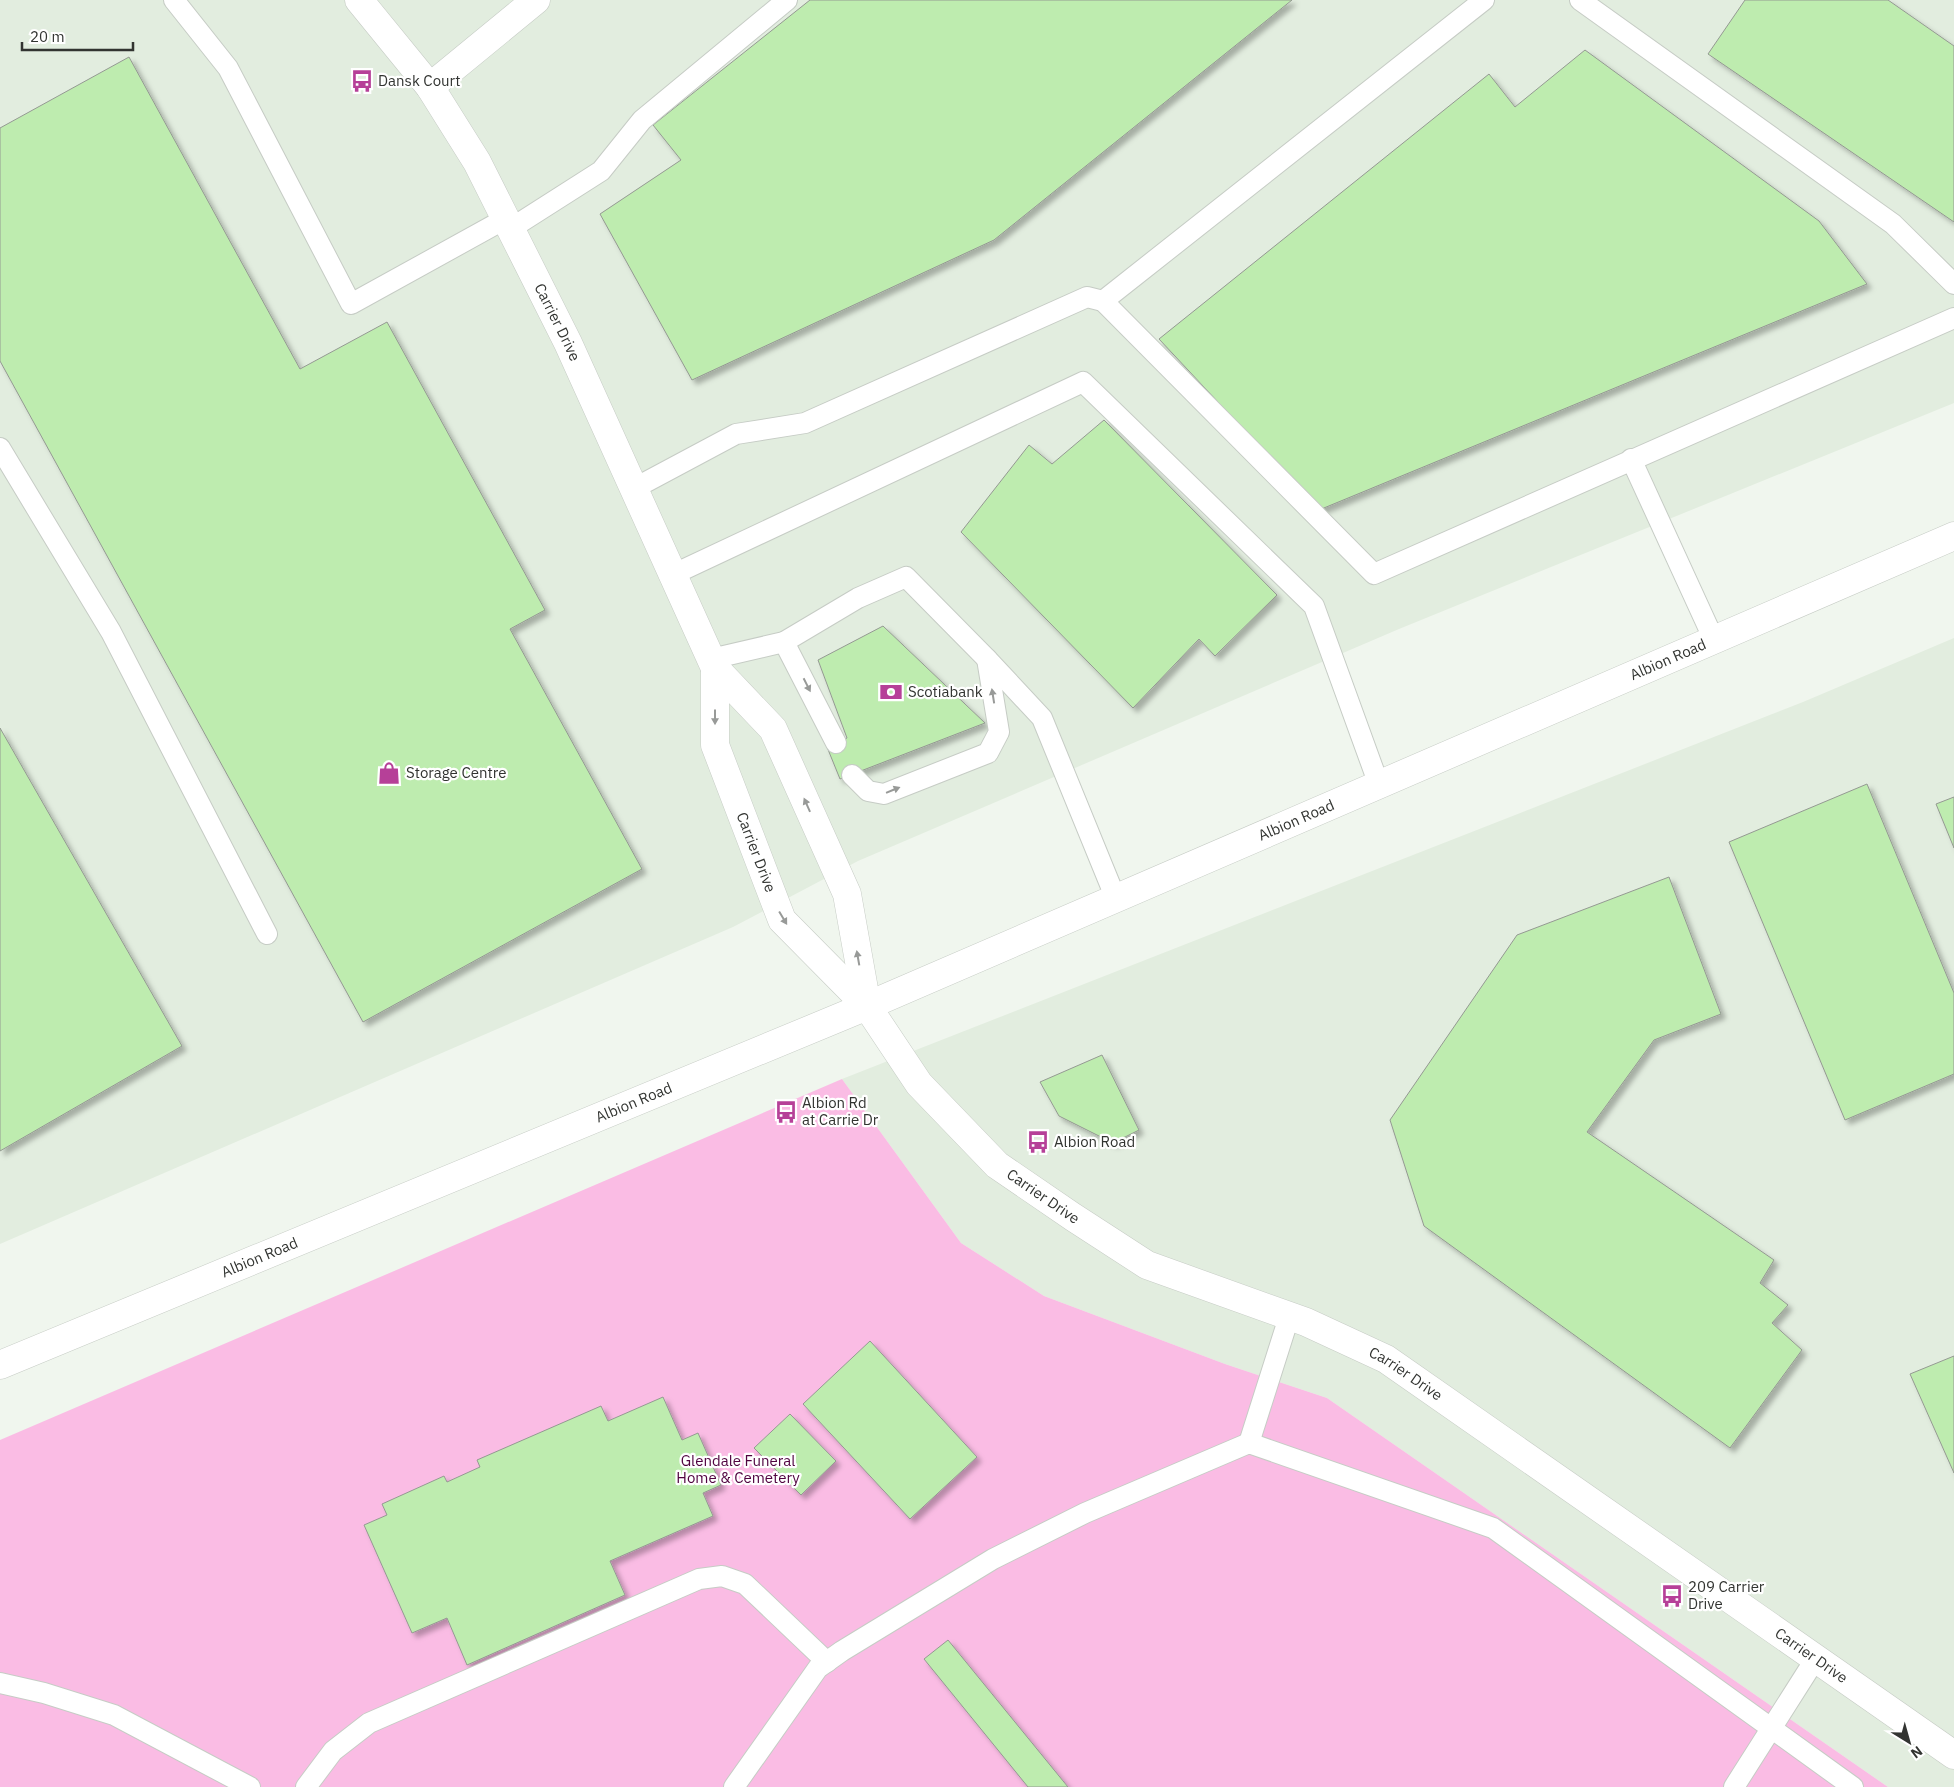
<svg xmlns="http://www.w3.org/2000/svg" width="1954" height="1787" font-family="'IBM Plex Sans',sans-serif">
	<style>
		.built { fill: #e2eddf }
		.green { fill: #fabce4 }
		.building { fill: #beecaf; stroke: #949992; filter: url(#shadow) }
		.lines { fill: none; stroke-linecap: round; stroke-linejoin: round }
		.lane-casing { stroke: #c6ccc5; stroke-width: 22 }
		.street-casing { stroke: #c6ccc5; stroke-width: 29 }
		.secondary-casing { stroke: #c6ccc5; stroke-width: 29 }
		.lane { stroke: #fff; stroke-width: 20 }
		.street { stroke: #fff; stroke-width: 28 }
		.secondary { stroke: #fff; stroke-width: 28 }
		.oneway { fill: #989a98 }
		.labels { text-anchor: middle; stroke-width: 4.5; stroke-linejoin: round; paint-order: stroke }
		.poi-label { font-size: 15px; fill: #323431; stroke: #fff; text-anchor: start }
		.street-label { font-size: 15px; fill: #323431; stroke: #fff }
		.park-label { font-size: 15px; fill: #500340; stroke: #fff }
	</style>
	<defs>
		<filter id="shadow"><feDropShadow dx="4.5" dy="4.5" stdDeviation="2.5" flood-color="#0004"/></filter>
	</defs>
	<rect width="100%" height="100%" fill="#f0f6ee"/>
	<g class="built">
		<path d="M0,0h1954v403l-555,226 -541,232 -125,66 -733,317z"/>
		<path d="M1954,638v1149h-66l-561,-389 -102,-34 -181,-68 -83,-53 -119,-164 961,-377z"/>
	</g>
	<path class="green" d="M842,1079l119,164 83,53 181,68 102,34 561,389h-1888v-347z"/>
	<g class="building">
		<path d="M810,0h482l-298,240 -302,140 -92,-166 81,-54 -28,-35z"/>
		<path d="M1745,0h143l66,46v176l-246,-168z"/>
		<path d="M1585,50l234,171 48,63 -548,226 -160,-171 330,-265 26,33z"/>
		<path d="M129,57l171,312 87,-47 158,288 -35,19 132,240 -279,153 -363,-661v-233z"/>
		<path d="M1104,420l173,175 -62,61 -16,-17 -66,69 -172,-176 68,-87 23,19z"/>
		<path d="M883,626l102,97 -145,56 -13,-32 20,-9 -29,-78z"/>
		<path d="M0,728l182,318 -182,105z"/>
		<path d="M1867,784l87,209v81l-109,46 -116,-278z"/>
		<path d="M1954,797v51l-18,-44z"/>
		<path d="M1669,877l52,137 -67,26 -67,92 187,128 -14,23 28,22 -16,18 30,27 -72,98 -306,-222 -34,-106 127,-185z"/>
		<path d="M1102,1055l37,75 -26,13 -54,-27 -19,-34z"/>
		<path d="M870,1341l107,116 -67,62 -107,-115z"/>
		<path d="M1954,1356v117l-44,-99z"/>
		<path d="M663,1397l19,43 16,-7 23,52 -18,8 10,23 -103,45 15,34 -158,70 -20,-47 -35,15 -48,-108 23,-10 -5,-11 62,-28 3,6 33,-15 -3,-7 124,-54 7,15z"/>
		<path d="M790,1414l46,47 -35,34 -47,-47z"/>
		<path d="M948,1640l120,147h-40l-104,-128z"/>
	</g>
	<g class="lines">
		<defs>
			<g id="lane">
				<path d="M174,0l54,68 123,236 154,-85"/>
				<path d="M1484,0l-381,301 271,273 580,-256"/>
				<path d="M1580,0l313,224 61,60"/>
				<path d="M510,229l91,-58 41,-51 145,-120"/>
				<path d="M0,448l111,184 156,302"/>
				<path d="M1631,459l83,181"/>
				<path d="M633,489l103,-55 69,-11 282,-126 16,4"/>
				<path d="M672,575l411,-193 231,224 65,179"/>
				<path d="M784,642l52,101"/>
				<path d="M711,659l73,-17 74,-44 48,-21 81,82 55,59 74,181"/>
				<path d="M852,775l16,16 16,3 104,-41 11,-21 -12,-73"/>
				<path d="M1249,1443l40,-126"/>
				<path d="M0,1683l44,10 70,22 136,72"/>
				<path d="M306,1787l27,-36 36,-28 330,-144 23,-3 23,8 82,78"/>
				<path d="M734,1787l84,-119 24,-17 151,-92 92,-46 164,-70 244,85 360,259"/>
				<path d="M1734,1787l82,-129"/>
			</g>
			<g id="street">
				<path d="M430,87l106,-87"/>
				<path id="s1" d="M867,1006l52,78 78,81 76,52 74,48 159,57 80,37 568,396"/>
			</g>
			<g id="secondary">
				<path id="s2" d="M359,0l71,87 47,75 91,181 147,325 58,61 74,165 20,112"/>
				<path id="s3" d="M715,668v77l67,175 85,86"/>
				<path id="s4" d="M0,1365l867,-359 1087,-470"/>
			</g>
		</defs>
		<use href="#lane" class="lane-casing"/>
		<use href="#street" class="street-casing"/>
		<use href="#secondary" class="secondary-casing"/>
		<use href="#lane" class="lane"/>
		<use href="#street" class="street"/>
		<use href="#secondary" class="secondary"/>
	</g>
	<defs><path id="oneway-solid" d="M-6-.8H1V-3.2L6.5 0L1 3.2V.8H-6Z" transform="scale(1.25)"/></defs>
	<g class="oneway">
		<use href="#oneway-solid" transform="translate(807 685) rotate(63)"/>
		<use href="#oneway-solid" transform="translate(993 696) rotate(-99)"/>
		<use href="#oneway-solid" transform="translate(715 717) rotate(90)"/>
		<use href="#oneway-solid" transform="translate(893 790) rotate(-22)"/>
		<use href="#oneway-solid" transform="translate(807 805) rotate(-114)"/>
		<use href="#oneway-solid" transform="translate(783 918) rotate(59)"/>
		<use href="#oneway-solid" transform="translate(858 958) rotate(-100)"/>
	</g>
	<defs>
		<symbol id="bus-bare" viewBox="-9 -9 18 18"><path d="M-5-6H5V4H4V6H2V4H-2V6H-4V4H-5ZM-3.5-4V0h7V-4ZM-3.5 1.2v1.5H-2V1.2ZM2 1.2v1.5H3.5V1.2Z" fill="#b64098" stroke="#fff" stroke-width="2.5" paint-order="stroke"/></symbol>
		<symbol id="bank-bare" viewBox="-9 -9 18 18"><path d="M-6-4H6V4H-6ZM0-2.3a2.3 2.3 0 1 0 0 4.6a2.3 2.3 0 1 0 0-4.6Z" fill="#b64098" stroke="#fff" stroke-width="2.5" paint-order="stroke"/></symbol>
		<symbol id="shop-bare" viewBox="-9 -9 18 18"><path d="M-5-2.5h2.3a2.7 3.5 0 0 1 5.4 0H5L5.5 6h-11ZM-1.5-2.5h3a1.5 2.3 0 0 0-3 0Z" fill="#b64098" stroke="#fff" stroke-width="2.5" paint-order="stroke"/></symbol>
	</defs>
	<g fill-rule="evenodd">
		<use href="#bus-bare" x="346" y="65" width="32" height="32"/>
		<use href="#bank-bare" x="875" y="676" width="32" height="32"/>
		<use href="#shop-bare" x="373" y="757" width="32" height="32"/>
		<use href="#bus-bare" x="770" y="1096" width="32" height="32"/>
		<use href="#bus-bare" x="1022" y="1126" width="32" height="32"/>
		<use href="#bus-bare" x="1656" y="1580" width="32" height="32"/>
	</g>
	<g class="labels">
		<g class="poi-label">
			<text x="378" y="86">Dansk Court</text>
			<text x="908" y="697">Scotiabank</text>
			<text x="406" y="778">Storage Centre</text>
			<text x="802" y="1108">Albion Rd<tspan x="802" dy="17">at Carrie Dr</tspan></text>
			<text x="1054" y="1147">Albion Road</text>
			<text x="1688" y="1592">209 Carrier<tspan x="1688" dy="17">Drive</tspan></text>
		</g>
		<g class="street-label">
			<text dy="5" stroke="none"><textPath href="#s2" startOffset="380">Carrier Drive</textPath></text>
			<text dy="5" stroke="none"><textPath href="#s4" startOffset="1811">Albion Road</textPath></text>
			<text dy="5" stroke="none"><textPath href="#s4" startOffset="1406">Albion Road</textPath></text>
			<text dy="5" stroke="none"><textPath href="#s3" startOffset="192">Carrier Drive</textPath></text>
			<text dy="5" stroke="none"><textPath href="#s4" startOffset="686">Albion Road</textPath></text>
			<text dy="5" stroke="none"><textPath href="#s1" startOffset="262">Carrier Drive</textPath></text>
			<text dy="5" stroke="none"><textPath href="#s4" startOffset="281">Albion Road</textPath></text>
			<text dy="5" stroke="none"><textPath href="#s1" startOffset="668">Carrier Drive</textPath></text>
			<text dy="5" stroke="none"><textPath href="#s1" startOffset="1162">Carrier Drive</textPath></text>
		</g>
		<g class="park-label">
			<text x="738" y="1466">Glendale Funeral<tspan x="738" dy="17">Home &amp; Cemetery</tspan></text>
		</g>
	</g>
	<g transform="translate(1909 1742) rotate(143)" stroke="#ffffff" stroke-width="4" paint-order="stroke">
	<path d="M0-4L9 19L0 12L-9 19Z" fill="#323431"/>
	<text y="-8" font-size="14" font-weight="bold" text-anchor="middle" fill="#323431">N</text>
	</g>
	<path d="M22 42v8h111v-8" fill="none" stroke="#323431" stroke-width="2.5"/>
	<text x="30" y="42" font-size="15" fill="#323431" stroke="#ffffff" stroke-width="4" paint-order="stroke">20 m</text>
</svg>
